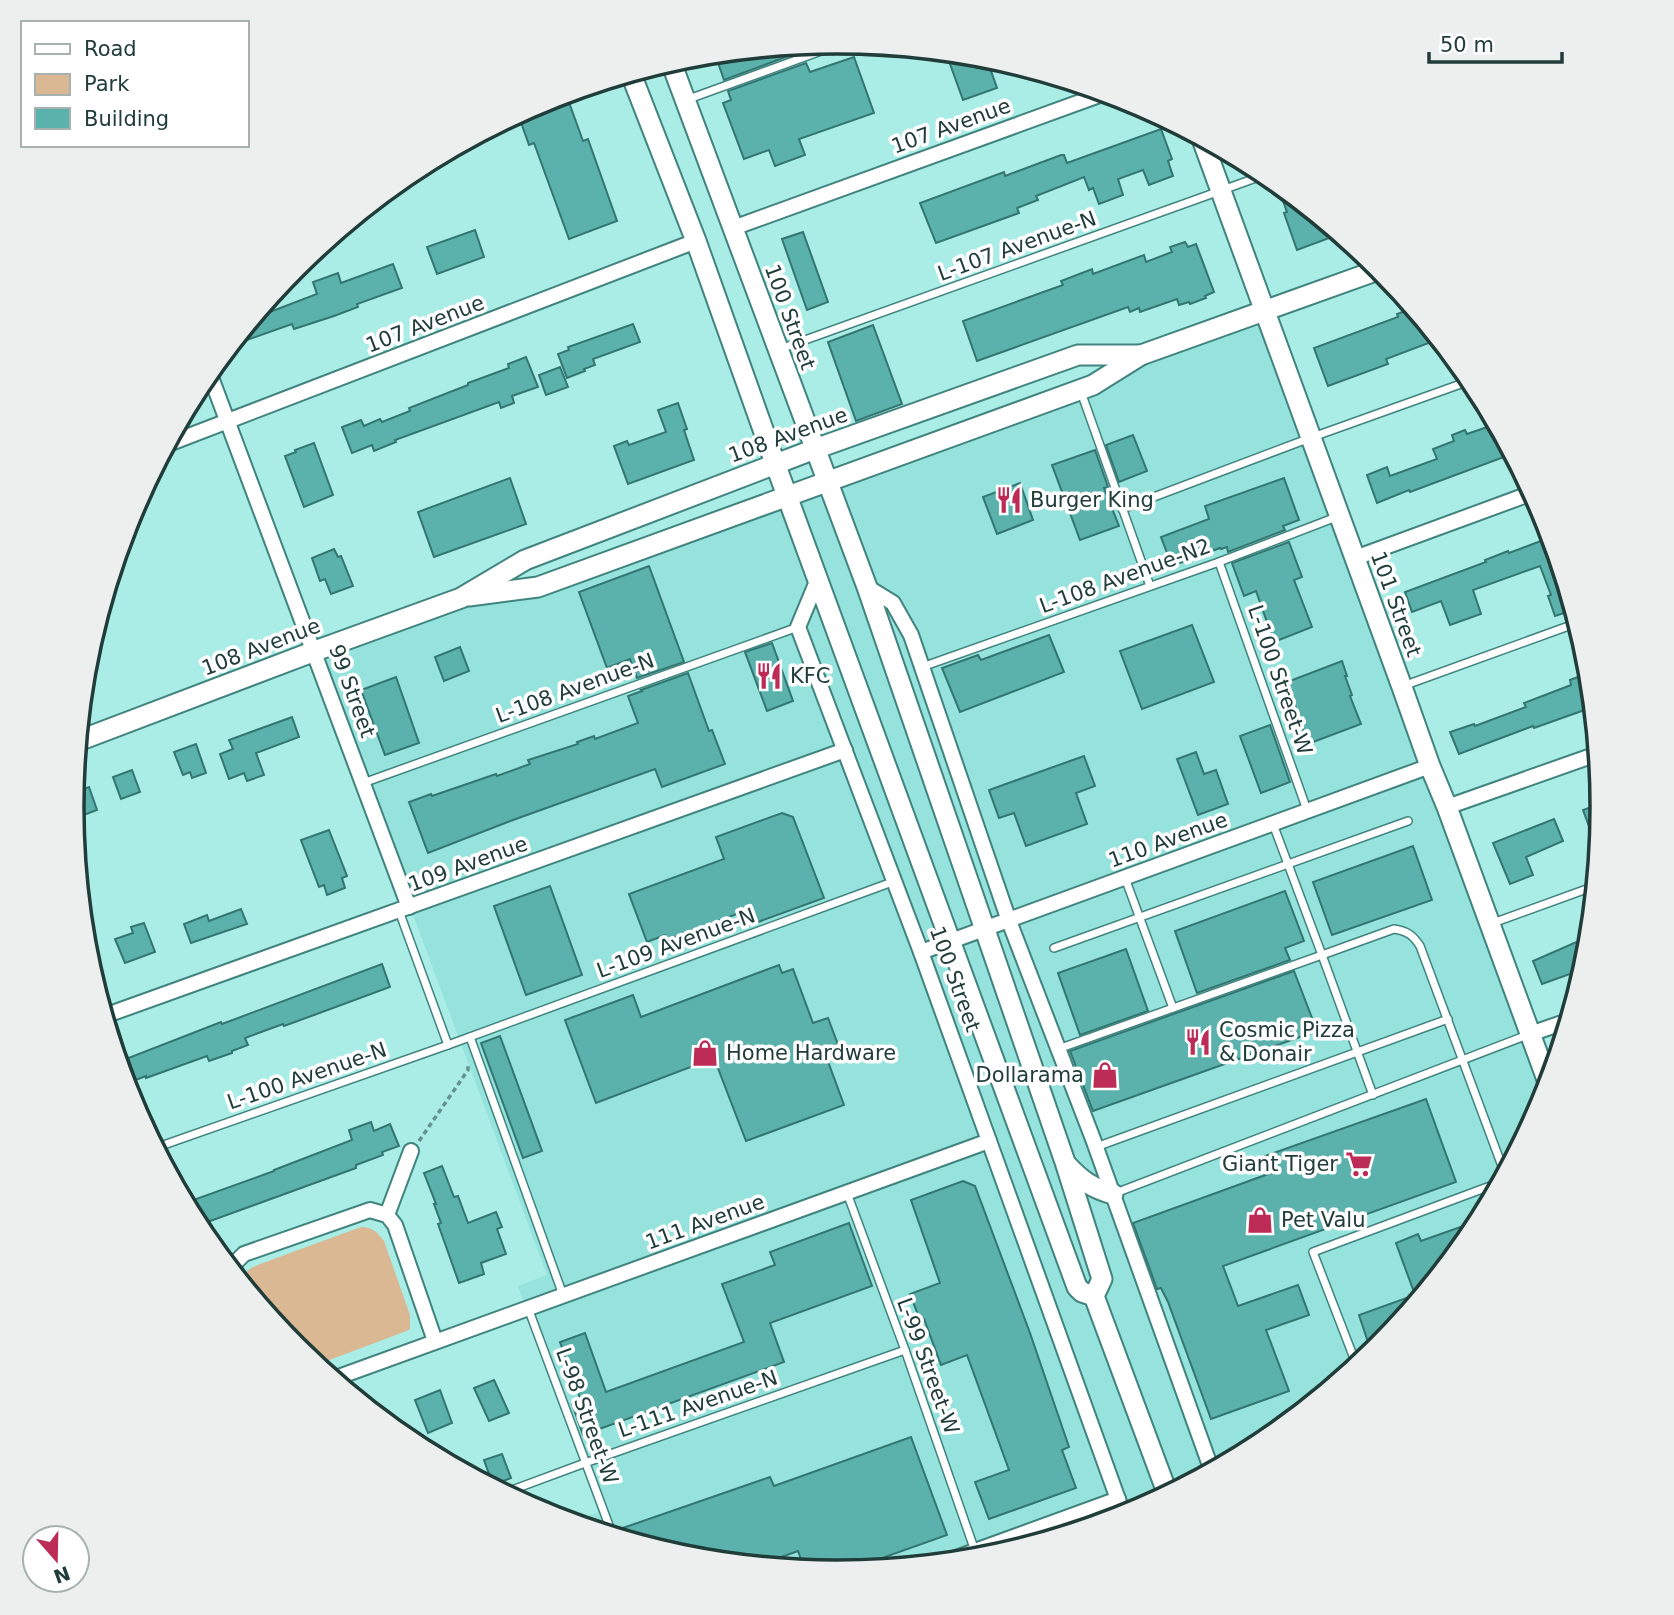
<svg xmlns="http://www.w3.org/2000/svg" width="1674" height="1615" font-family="'DejaVu Sans',sans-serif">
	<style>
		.built { fill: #95e3dc }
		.green { fill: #dab894 }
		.building { fill: #5bb2ac; stroke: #337570; stroke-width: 2 }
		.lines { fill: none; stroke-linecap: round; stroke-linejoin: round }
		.lane-casing { stroke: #41837e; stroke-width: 10 }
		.street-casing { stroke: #41837e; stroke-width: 18 }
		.secondary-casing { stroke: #41837e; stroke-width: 23 }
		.path { stroke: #64938e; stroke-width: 3.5; stroke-dasharray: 5 3.5; stroke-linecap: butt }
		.lane { stroke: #fff; stroke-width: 7 }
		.street { stroke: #fff; stroke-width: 14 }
		.secondary { stroke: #fff; stroke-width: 19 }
		.labels { text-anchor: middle; stroke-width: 7; stroke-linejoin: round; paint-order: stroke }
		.street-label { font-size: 21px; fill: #213d3a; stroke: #fff }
		.poi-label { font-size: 21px; fill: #213d3a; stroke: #fff; text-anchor: start }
		.rim { fill: none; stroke: #213d3a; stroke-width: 3.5 }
	</style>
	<rect width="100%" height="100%" fill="#aaede7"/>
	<path class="built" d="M1264,311l285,774 -5,16 -71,132 -95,116 -116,95 -132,71 -144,43 -149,15 -150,-15 -117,-36 28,-10 -80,-226 29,-11 -232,-624 146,-53 77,-11z"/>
	<path class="green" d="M361,1227c12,0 16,5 23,14l26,74v14l-6,3 -88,33c-7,-5 -15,-11 -22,-18 -11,-12 -47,-53 -49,-68 -1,-9 8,-12 15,-15z"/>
	<g class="building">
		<path d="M800,46l2,5 -78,29 -9,-26z"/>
		<path d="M946,53l40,4 11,31 -34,12z"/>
		<path d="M854,57l20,56 -75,26 6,16 -30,11 -6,-16 -25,9 -21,-56 8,-3 -3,-9 78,-28 4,9z"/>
		<path d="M566,94l17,47 5,-2 29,82 -48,18 -35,-96 -5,2 -11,-31 26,-14z"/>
		<path d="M1161,129l11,30 -4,2 5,15 -24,9 -6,-15 -25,9 5,16 -24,9 -6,-16 -4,2 -5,-13 -48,19 2,4 -21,8 2,5 -83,30 -16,-40 84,-31 1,4 56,-21h3l3,8z"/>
		<path d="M1276,182l8,7 56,45 -43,16 -13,-37 3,-1z"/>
		<path d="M475,230l9,27 -47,17 -10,-27z"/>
		<path d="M803,232l25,70 -21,8 -25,-71z"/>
		<path d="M1185,242l3,5 8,-3 18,48 -9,4 1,2 -16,6 -1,-2 -10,3 -2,-6 -37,13 -1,-4 -9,4 -2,-5 -151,54 -14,-40 100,-36 -2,-4 31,-12 1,5 51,-19 2,7 26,-10 -2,-5z"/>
		<path d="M393,264l9,24 -45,16 1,3 -24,9 -40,13 -2,-5 -62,22 36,-44 4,10 47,-18 -4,-12 25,-9 3,10z"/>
		<path d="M1413,308l16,20 5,13 -48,18 2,5 -60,22 -14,-38 84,-31 -1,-3z"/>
		<path d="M633,324l7,18 -47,17 2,6 -11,4 1,2 -18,7 -9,-24 11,-4 -1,-3z"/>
		<path d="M873,325l29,79 -46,17 -28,-79z"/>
		<path d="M526,357l12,30 -26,9 2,7 -13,5 -2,-6 -104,38 1,2 -22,9 -2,-6 -20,8 -10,-26 19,-7 3,6 16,-7 2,3 28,-11 -1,-3 59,-23v-2l41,-15 -1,-4z"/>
		<path d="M560,367l8,20 -22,8 -7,-20z"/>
		<path d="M678,403l9,26 -3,1 10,30 -66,24 -14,-38 13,-5 2,4 37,-13 -8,-22z"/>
		<path d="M1496,424l16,30 -102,38 -1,-2 -32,13 -10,-28 20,-8 3,9 47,-17 -4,-10 21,-8 -2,-6 13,-5 2,4z"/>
		<path d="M1133,435l14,36 -28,11 -13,-37z"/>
		<path d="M314,443l19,52 -29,12 -19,-51 11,-4 -1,-2z"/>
		<path d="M1095,450l13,37 -4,1 15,38 -39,14 -28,-75z"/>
		<path d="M510,478l16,46 -92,33 -16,-45z"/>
		<path d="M1284,478l15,42 -16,6 2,4 -57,22 -1,-5 -6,2 -1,-1 -48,18 -11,-29 48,-18 -4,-13z"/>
		<path d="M1020,483l13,37 -36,14 -14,-37z"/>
		<path d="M1546,539l21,50 6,21 -18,6 -7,-20 3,-1 -11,-29 -67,24 8,24 -31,11 -9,-24 -29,11 -7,-20 81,-30 -1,-2 23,-9 1,2z"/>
		<path d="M1289,542l13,35 -8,3 18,47 -38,15 -18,-51 -12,5 -12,-33z"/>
		<path d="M334,549l4,8 3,-1 12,30 -22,8 -6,-15 -5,2 -8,-23z"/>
		<path d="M649,566l35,96 -47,16 -7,-19 -23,9 -28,-76z"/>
		<path d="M1192,625l22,57 -72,27 -22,-58z"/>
		<path d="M1049,635l15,37 -104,40 -18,-44 36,-13 3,5z"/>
		<path d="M772,643l21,58 -26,10 -22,-59z"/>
		<path d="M460,647l9,24 -25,10 -9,-24z"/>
		<path d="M1342,661l5,15h-2l7,19 -2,1 11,28 -53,20 -21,-62z"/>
		<path d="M688,673l21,58 3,-1 13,34 -63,23 -7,-18 -142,51 -85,33 -19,-51 22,-8 1,2 64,-22 1,2 33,-12 -2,-4 50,-16 -1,-2 17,-6 1,3 43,-16 -10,-27 14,-5 -1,-1z"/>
		<path d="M1589,673l4,34 -59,21 -1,-2 -74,28 -9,-22 24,-8 1,2 51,-19 -2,-4 47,-18 -1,-5z"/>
		<path d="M396,677l23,66 -34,12 -24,-65z"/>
		<path d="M292,717l7,20 -43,16 8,22 -17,6 -3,-8 -15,6 -9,-25 13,-5 -4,-9z"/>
		<path d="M1270,725l20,57 -29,11 -21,-57z"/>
		<path d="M196,744l10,29 -14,5 -2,-6 -7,3 -9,-23z"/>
		<path d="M1196,752l8,22 12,-4 12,34 -30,11 -21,-56z"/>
		<path d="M1084,756l11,30 -19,7 11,31 -61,22 -12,-33 -15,5 -10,-28z"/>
		<path d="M132,770l8,22 -19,7 -8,-22z"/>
		<path d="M89,787l8,23 -24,9 -1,-12 1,-14z"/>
		<path d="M1602,803v5l-4,43 -15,-41z"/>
		<path d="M782,813l11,4 31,81 -77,28 -5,-14 -75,28 -2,-5 -18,7 -18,-48 95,-35 -8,-22z"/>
		<path d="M1554,819l9,22 -37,16 7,18 -23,9 -17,-41z"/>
		<path d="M329,830l18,46 -5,2 3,10 -18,7 -3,-10 -5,2 -18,-47z"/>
		<path d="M1413,846l19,54 -100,35 -19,-53z"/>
		<path d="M550,886l32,89 -56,20 -32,-89z"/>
		<path d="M1285,891l19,50 -19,7 5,12 -93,33 -22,-62z"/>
		<path d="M241,909l6,15 -56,19 -7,-19 23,-9 2,6z"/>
		<path d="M144,923l11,29 -30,11 -10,-24 18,-6 -2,-6z"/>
		<path d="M1590,936l-2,21 -4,12 -42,15 -9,-23z"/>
		<path d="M1126,949l22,62 -68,24 -22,-62z"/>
		<path d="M382,964l8,23 -76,28 -30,11 -1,-2 -38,14 3,7 -16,6v2l-23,8 -2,-5 -61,22v-2l-21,8 -7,-22 103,-40 1,2z"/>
		<path d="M779,965l3,8 11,-4 20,54 15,-5 12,32 -14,6 18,49 -98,36 -32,-83 -118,45 -31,-83 68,-25 8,22z"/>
		<path d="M1294,971l23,60 -224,80 -23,-60z"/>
		<path d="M500,1036l42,115 -19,7 -42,-115z"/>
		<path d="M1426,1099l30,83 -233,84 15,40 60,-21 11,30 -43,15 23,61 -78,28 -43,-117 -7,-14 -4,1 -24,-66 138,-50 -6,-17z"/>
		<path d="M371,1122l3,9 16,-7 9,22 -17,6 1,3 -27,10v3l-154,56 -3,-7 -6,2 -8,-16 89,-32v-1l78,-30 -3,-10z"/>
		<path d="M442,1166l12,31 4,-1 10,27 28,-11 6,15 -5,2 9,25 -25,9 3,11 -25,9 -21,-59 3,-1 -7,-19h2l-12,-31z"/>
		<path d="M963,1181l12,5 55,147 39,114 -7,3 14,38 -87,31 -14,-37 34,-12 -42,-115 -26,10 -17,-46 -4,1 -10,-26 30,-11 -29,-83z"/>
		<path d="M1480,1220l-7,13 -95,116 -6,5 -13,-39 56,-20 -19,-52 22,-9 3,7z"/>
		<path d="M849,1223l23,63 -102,37 14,39 -201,73 -11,-31 9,-3 -21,-59 25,-9 21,59 138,-50 -22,-58 53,-19 -5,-13z"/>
		<path d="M494,1380l15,33 -20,8 -15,-33z"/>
		<path d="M440,1390l12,33 -24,10 -13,-33z"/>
		<path d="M911,1437l36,98 -104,37 -38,-2 -7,-19 -39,14 -72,-7 -68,-21 -2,-7 153,-53 4,9z"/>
		<path d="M502,1454l9,24 -18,7 -9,-25z"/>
	</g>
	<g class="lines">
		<defs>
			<g id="lane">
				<path d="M686,100l157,-57"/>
				<path d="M780,349l487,-175"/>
				<path d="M1081,392l69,194"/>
				<path d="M1122,509l188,-71 162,-58"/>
				<path d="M1219,562l88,248"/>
				<path d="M922,667l297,-105 120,-46"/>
				<path d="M1403,686l174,-63"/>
				<path d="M363,783l435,-156"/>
				<path d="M1273,824l49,131 72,-26c13,2 19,6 26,17l82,220"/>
				<path d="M1125,878l48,130"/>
				<path d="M399,911l49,134"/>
				<path d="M1490,924l105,-38"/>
				<path d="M1054,948l354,-127"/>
				<path d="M470,1037l93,258"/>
				<path d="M1058,1049l264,-94 51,140"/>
				<path d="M1096,1147l352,-128"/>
				<path d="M155,1148l293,-103 447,-164"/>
				<path d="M847,1193l58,157 70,201"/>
				<path d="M1113,1194l417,-160"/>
				<path d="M528,1308l85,228"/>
				<path d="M1357,1366l-44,-114 188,-70"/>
				<path d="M504,1493l81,-30 320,-113"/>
			</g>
			<g id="street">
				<path d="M733,228l372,-135"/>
				<path d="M209,372l200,535"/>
				<path d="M168,444l528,-203"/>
				<path d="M1355,558l177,-65"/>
				<path d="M818,579l-20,48 123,325 203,564"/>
				<path d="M867,587l26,16 18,32 98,286 84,218 119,332"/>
				<path d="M1447,807l150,-53"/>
				<path d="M921,952l509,-186"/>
				<path d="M104,1016l741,-266"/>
				<path d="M1530,1034l38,-13"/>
				<path d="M387,1215l24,-64"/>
				<path d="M231,1270l2,-5 11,-11 126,-44 17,5 8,10 40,116"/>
				<path d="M333,1379l656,-238"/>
				<path d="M945,1562l173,-63"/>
			</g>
			<g id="secondary">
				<path d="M671,62l196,525 198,575 37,117 -8,17 74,199"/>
				<path d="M631,74l65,167 79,222 302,824 5,5 12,4"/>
				<path d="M1202,139l200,548 28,79 17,41 102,278"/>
				<path d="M469,596l69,-9 555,-202 48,-30 240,-86"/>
				<path d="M78,741l237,-90 146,-53 64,-38 290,-111 263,-94h63"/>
				<path d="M1067,1165c15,16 25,23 46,29"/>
			</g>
		</defs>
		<use href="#lane" class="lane-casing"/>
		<use href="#street" class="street-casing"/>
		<use href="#secondary" class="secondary-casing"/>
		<path class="path" d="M419,1141l49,-71v-4"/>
		<use href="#lane" class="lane"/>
		<use href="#street" class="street"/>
		<use href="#secondary" class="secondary"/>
	</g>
	<defs>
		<symbol id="restaurant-bare" viewBox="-9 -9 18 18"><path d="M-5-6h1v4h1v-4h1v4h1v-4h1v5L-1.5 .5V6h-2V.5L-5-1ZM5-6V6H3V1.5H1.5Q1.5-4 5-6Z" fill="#bc2c57" stroke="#fff" stroke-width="2.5" paint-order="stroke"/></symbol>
		<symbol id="shop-bare" viewBox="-9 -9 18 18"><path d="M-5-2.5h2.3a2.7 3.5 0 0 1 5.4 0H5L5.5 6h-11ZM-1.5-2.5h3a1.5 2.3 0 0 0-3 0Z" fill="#bc2c57" stroke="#fff" stroke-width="2.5" paint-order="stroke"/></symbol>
		<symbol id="supermarket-bare" viewBox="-9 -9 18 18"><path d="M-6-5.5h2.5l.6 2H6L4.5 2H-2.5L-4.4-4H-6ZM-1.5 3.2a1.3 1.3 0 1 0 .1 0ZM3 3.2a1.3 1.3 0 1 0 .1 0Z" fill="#bc2c57" stroke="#fff" stroke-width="2.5" paint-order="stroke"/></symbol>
	</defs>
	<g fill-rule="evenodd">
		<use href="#restaurant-bare" x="990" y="481" width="38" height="38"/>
		<use href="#restaurant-bare" x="750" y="657" width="38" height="38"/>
		<use href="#restaurant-bare" x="1179" y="1023" width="38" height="38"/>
		<use href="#shop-bare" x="686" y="1034" width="38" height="38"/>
		<use href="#shop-bare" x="1086" y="1056" width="38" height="38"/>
		<use href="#supermarket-bare" x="1340" y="1145" width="38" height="38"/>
		<use href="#shop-bare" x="1241" y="1201" width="38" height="38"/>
	</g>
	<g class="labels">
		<g class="street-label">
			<text transform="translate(951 126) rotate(-20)" y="7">107 Avenue</text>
			<text transform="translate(1017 246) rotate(-20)" y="7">L-107 Avenue-N</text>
			<text transform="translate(790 317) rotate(70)" y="7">100 Street</text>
			<text transform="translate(425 324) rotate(-21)" y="7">107 Avenue</text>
			<text transform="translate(788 435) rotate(-20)" y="7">108 Avenue</text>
			<text transform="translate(1125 576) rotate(-20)" y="7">L-108 Avenue-N2</text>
			<text transform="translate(1396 604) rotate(70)" y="7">101 Street</text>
			<text transform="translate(261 647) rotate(-21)" y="7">108 Avenue</text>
			<text transform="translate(1280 680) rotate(71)" y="7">L-100 Street-W</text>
			<text transform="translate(575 688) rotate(-20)" y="7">L-108 Avenue-N</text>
			<text transform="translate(352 691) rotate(70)" y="7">99 Street</text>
			<text transform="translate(1168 840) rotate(-20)" y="7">110 Avenue</text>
			<text transform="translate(468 864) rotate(-20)" y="7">109 Avenue</text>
			<text transform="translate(676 943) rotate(-20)" y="7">L-109 Avenue-N</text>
			<text transform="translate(955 979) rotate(70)" y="7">100 Street</text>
			<text transform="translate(307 1076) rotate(-19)" y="7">L-100 Avenue-N</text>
			<text transform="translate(705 1222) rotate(-20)" y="7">111 Avenue</text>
			<text transform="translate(928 1366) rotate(70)" y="7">L-99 Street-W</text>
			<text transform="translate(698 1404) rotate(-19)" y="7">L-111 Avenue-N</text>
			<text transform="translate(587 1416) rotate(70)" y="7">L-98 Street-W</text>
		</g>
		<g class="poi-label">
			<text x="1030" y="507">Burger King</text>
			<text x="790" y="683">KFC</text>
			<text x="1219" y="1037">Cosmic Pizza<tspan x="1219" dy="24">&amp; Donair</tspan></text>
			<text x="726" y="1060">Home Hardware</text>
			<text x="1084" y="1082" text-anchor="end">Dollarama</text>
			<text x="1338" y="1171" text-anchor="end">Giant Tiger</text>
			<text x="1281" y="1227">Pet Valu</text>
		</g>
	</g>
	<path d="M0 0H1674V1615H0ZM84 807a753 753 0 1 1 1506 0a753 753 0 1 1-1506 0Z" fill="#edefef" fill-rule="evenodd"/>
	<path class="rim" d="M84 807a753 753 0 1 1 1506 0a753 753 0 1 1-1506 0Z"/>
	<rect x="21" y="21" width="228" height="126" fill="#ffffff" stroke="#a6b1b0" stroke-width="2"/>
	<rect x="35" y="44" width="35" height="10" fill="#ffffff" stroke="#a6b1b0" stroke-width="2"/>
	<text x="84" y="56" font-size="21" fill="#213d3a">Road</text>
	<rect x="35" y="74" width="35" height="21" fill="#dab894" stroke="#a6b1b0" stroke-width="2"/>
	<text x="84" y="91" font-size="21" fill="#213d3a">Park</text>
	<rect x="35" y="108" width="35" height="21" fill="#5bb2ac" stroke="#a6b1b0" stroke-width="2"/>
	<text x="84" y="126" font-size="21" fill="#213d3a">Building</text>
	<g transform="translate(56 1559) rotate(160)"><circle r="33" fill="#ffffff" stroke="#a6b1b0" stroke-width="2"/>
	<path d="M0-5L12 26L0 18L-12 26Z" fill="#bc2c57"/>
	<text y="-10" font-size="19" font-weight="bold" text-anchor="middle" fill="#213d3a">N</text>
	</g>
	<path d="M1429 52v10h133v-10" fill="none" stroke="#213d3a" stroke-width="3.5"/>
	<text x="1440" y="52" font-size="21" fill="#213d3a" stroke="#ffffff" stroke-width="5" paint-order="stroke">50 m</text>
</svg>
